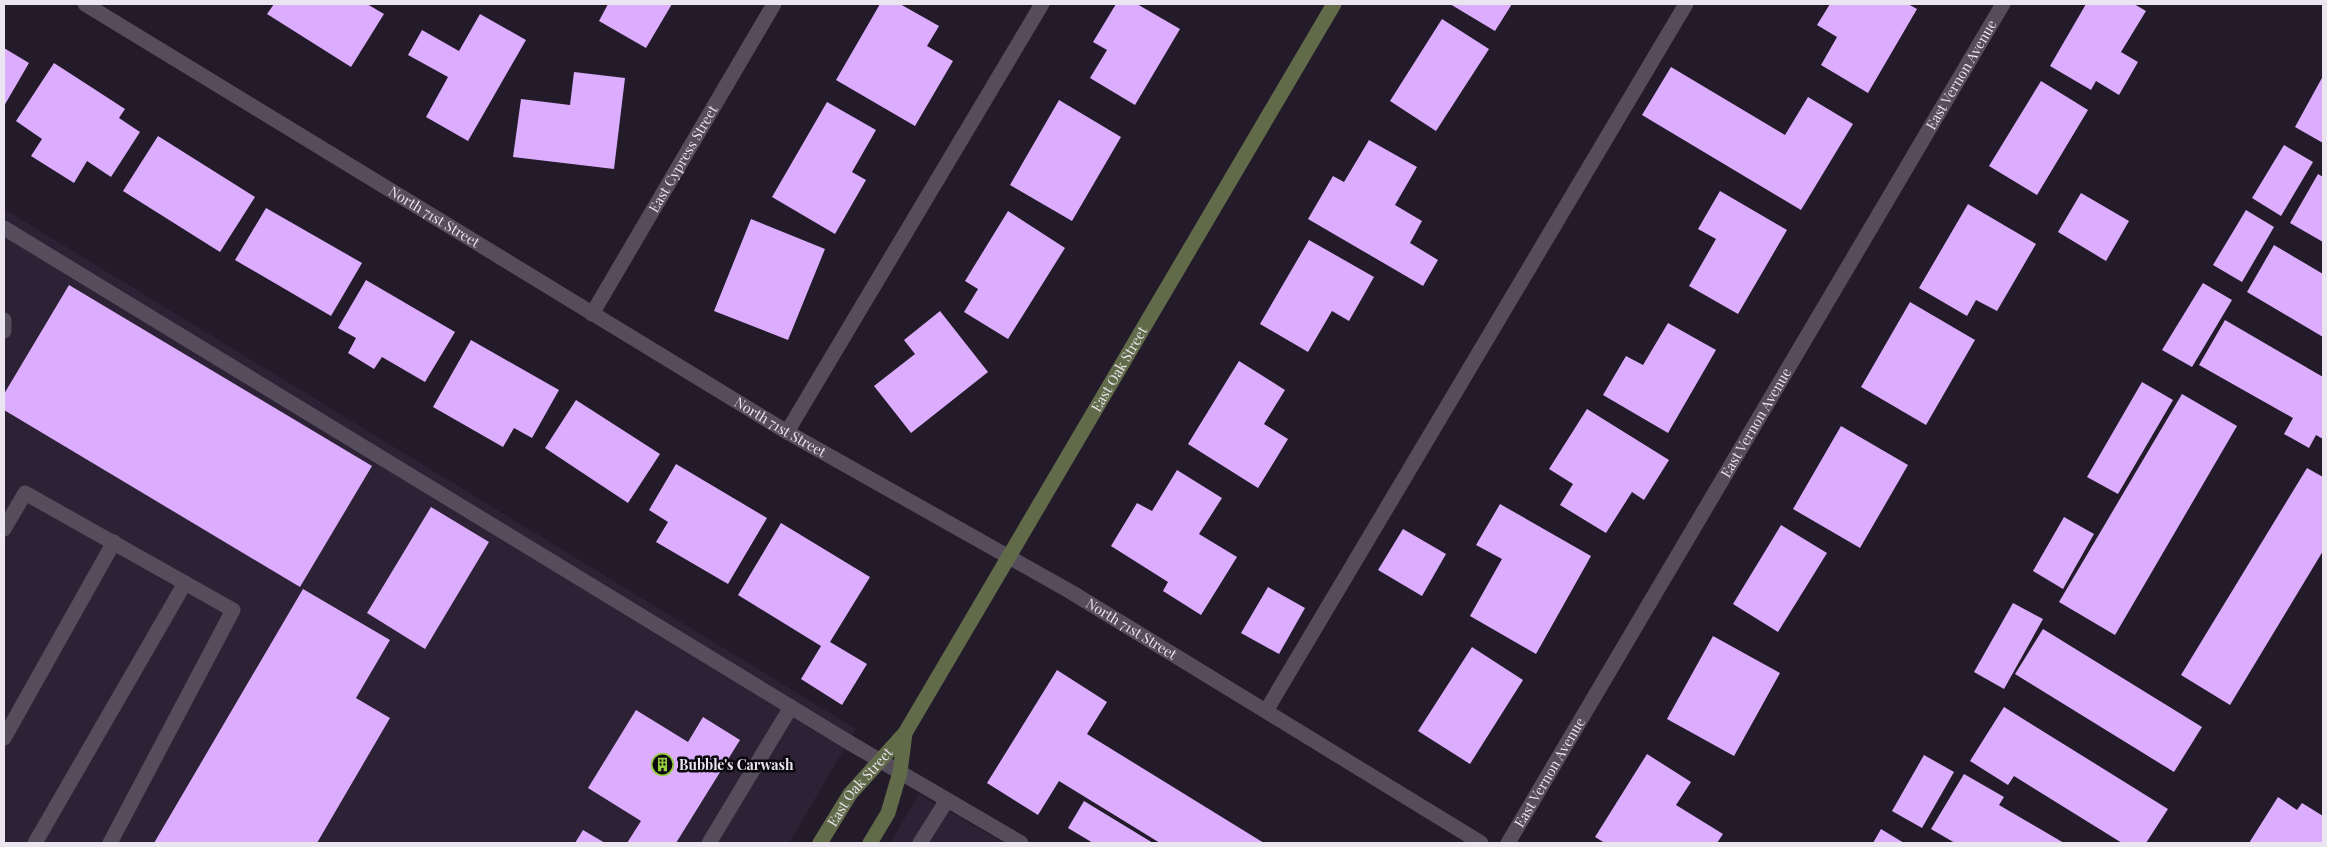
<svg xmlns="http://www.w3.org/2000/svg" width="2327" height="847" font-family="'Playfair Display',serif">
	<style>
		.built { fill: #2c2135 }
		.building { fill: #dcadff }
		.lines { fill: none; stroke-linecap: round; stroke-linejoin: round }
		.lane { stroke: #554c5c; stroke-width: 15 }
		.street { stroke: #554c5c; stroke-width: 15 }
		.secondary { stroke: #616b49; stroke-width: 15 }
		.labels { text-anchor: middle; stroke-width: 5; stroke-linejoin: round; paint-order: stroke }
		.street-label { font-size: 14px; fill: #eae5ef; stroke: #0a070d }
		.poi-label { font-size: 14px; font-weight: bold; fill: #eae5ef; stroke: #0a070d; text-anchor: start }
	</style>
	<rect width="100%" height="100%" fill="#231b29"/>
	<g class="built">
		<path d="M4,209l852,520 -67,114h-785z"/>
		<path d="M919,794l85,49h-114z"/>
	</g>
	<g class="building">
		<path d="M274,4h93l17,10 -33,53 -84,-53z"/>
		<path d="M608,4h64l-26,44 -47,-27z"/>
		<path d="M880,4h20l39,22 -12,20 26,15 -38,65 -79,-46z"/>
		<path d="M1116,4h21l43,25 -45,76 -45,-27 17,-28 -14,-8z"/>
		<path d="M1450,4h62l-17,27z"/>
		<path d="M1830,4h78l9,5 -49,84 -47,-28 16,-28 -20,-12z"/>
		<path d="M2086,4h48l12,7 -25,41 17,10 -19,33 -23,-14 -5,9 -41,-24z"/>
		<path d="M480,14l46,26 -58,101 -42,-24 22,-40 -40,-22 14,-25 37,21z"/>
		<path d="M1442,19l47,30 -53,82 -46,-30z"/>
		<path d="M4,48l25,15 -25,43z"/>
		<path d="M54,63l71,46 -6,9 21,14 -29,45 -24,-16 -13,22 -43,-27 11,-17 -26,-18z"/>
		<path d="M1671,67l114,68 23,-38 45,27 -52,86 -159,-95z"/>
		<path d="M574,72l51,6 -11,91 -101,-12 8,-58 49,6z"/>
		<path d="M2323,76v67l-28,-16z"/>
		<path d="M2041,81l47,29 -51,85 -48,-29z"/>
		<path d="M1059,100l62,37 -49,84 -62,-36z"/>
		<path d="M827,102l49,28 -24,42 14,8 -31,54 -63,-37z"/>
		<path d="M158,136l97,61 -35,55 -97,-61z"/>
		<path d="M1369,140l48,27 -22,38 27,16 -12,22 28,17 -15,26 -115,-67 25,-43 11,6z"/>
		<path d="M2284,145l29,17 -32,54 -29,-18z"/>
		<path d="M2318,174l5,3v65l-33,-19z"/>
		<path d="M1720,191l67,39 -49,84 -49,-28 27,-47 -18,-10z"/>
		<path d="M2081,193l48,28 -23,40 -48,-29z"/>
		<path d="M1968,204l68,40 -39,67 -21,-11 -9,16 -48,-28z"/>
		<path d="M266,208l96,55 -31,53 -96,-56z"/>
		<path d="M2246,210l28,17 -32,55 -29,-17z"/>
		<path d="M1008,211l57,37 -57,91 -44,-27 14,-23 -13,-8z"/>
		<path d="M751,219l74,30 -37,91 -74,-29z"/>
		<path d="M1309,240l65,37 -25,44 -17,-10 -24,41 -48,-28z"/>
		<path d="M2274,245l49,29v63l-76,-45z"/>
		<path d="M366,280l89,52 -30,50 -43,-25 -8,12 -26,-16 8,-15 -18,-10z"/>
		<path d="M2203,283l29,17 -40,67 -30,-17z"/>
		<path d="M69,285l303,181 -72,121 -296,-177v-16z"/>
		<path d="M1910,302l65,38 -49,85 -65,-38z"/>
		<path d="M940,311l48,61 -77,61 -37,-47 41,-32 -11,-14z"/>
		<path d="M2225,320l98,57v62l-7,-4 -7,13 -25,-14 9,-16 -94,-53z"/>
		<path d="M1668,323l48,27 -48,83 -65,-38 23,-39 17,9z"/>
		<path d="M471,340l88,50 -27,48 -18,-10 -11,19 -70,-40z"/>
		<path d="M1239,361l46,29 -21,34 24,15 -30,49 -70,-44z"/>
		<path d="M2142,382l31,18 -55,94 -31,-17z"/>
		<path d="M2182,394l55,32 -122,209 -56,-33z"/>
		<path d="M576,400l84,54 -32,49 -83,-55z"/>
		<path d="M1587,409l82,51 -25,40 -12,-8 -26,41 -46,-28 13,-21 -24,-15z"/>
		<path d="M1841,426l67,39 -48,83 -67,-39z"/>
		<path d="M676,464l91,54 -39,66 -72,-42 12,-20 -19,-12z"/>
		<path d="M2307,468l16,9v74l-93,154 -49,-30z"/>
		<path d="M1177,470l45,28 -23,36 38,23 -36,58 -38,-24 5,-9 -57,-36 26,-43 15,8z"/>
		<path d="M1500,504l91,52 -55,98 -66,-38 32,-57 -26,-14z"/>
		<path d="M431,507l58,35 -64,107 -58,-36z"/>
		<path d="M2064,517l30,17 -31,55 -30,-18z"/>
		<path d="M781,523l89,54 -40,65 37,22 -25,41 -41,-26 20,-33 -83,-51z"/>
		<path d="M1781,525l46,28 -49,79 -45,-28z"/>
		<path d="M1403,529l43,25 -24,42 -44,-26z"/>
		<path d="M1268,587l37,21 -26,46 -38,-21z"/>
		<path d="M303,589l87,51 -34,58 34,20 -73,125h-163z"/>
		<path d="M2013,603l30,16 -39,70 -30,-17z"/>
		<path d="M2043,629l159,98 -28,45 -159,-98z"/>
		<path d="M1713,636l67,37 -46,83 -67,-37z"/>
		<path d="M1472,647l51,33 -53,84 -52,-33z"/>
		<path d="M1057,670l50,32 -20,32 177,109h-104l-101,-62 -21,34 -51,-32z"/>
		<path d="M2004,707l164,102 -22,34h-24l-108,-67 -6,9 -38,-24z"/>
		<path d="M636,710l52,32 15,-25 37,23 -64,103h-49l14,-22 -53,-33z"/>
		<path d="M1647,754l44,28 -15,23 47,29 -6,9h-112l-10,-6z"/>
		<path d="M1924,755l30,17 -32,56 -30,-17z"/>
		<path d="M1964,774l40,23 -5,8 65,38h-109l-24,-14z"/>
		<path d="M2278,797l19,13 5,-7 21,13v27h-74z"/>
		<path d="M1084,801l69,42h-60l-25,-15z"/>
		<path d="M1881,829l23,14h-31z"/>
		<path d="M583,830l22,13h-30z"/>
	</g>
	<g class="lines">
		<g class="lane">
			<path d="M4,228l846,515 171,100"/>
			<path d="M4,320v11"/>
			<path d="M787,432l255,-428"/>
			<path d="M4,529l21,-36 208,117 -123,233"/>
			<path d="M1266,711l420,-707"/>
			<path d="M4,738l110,-196"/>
			<path d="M35,843l150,-260"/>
			<path d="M709,843l82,-136"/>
			<path d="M920,843l27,-43"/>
		</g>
		<g class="street">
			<path id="s1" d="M85,4l702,428 284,160 410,251"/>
			<path id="s2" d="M592,314l182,-310"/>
			<path id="s3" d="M1508,843l495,-839"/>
		</g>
		<g class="secondary">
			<path id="s4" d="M820,843l30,-49 55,-61 429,-729"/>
			<path d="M870,843l18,-30 12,-41 5,-39"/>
		</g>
	</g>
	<defs>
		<symbol id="building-ring" viewBox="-11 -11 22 22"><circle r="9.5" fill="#0a070d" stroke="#94cc3c" stroke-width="1.5"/><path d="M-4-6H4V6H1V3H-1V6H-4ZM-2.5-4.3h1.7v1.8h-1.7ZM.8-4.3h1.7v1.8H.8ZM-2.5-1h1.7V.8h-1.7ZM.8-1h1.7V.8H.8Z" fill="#94cc3c"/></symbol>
	</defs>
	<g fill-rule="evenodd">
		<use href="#building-ring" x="650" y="752" width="25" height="25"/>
	</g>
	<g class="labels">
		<g class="street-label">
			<text dy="5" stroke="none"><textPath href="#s3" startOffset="892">East Vernon Avenue</textPath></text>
			<text dy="5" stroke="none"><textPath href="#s2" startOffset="180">East Cypress Street</textPath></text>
			<text dy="5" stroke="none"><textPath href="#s1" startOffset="409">North 71st Street</textPath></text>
			<text dy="5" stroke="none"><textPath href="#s4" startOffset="562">East Oak Street</textPath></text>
			<text dy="5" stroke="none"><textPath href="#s3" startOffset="488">East Vernon Avenue</textPath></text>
			<text dy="5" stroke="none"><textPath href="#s1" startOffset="814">North 71st Street</textPath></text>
			<text dy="5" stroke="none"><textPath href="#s1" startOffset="1219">North 71st Street</textPath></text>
			<text dy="5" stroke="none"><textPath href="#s3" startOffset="82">East Vernon Avenue</textPath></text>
			<text dy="5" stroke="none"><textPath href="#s4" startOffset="69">East Oak Street</textPath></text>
		</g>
		<g class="poi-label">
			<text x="679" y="770">Bubble's Carwash</text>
		</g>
	</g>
	<rect width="2327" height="847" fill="none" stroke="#eae5ef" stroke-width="10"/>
</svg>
